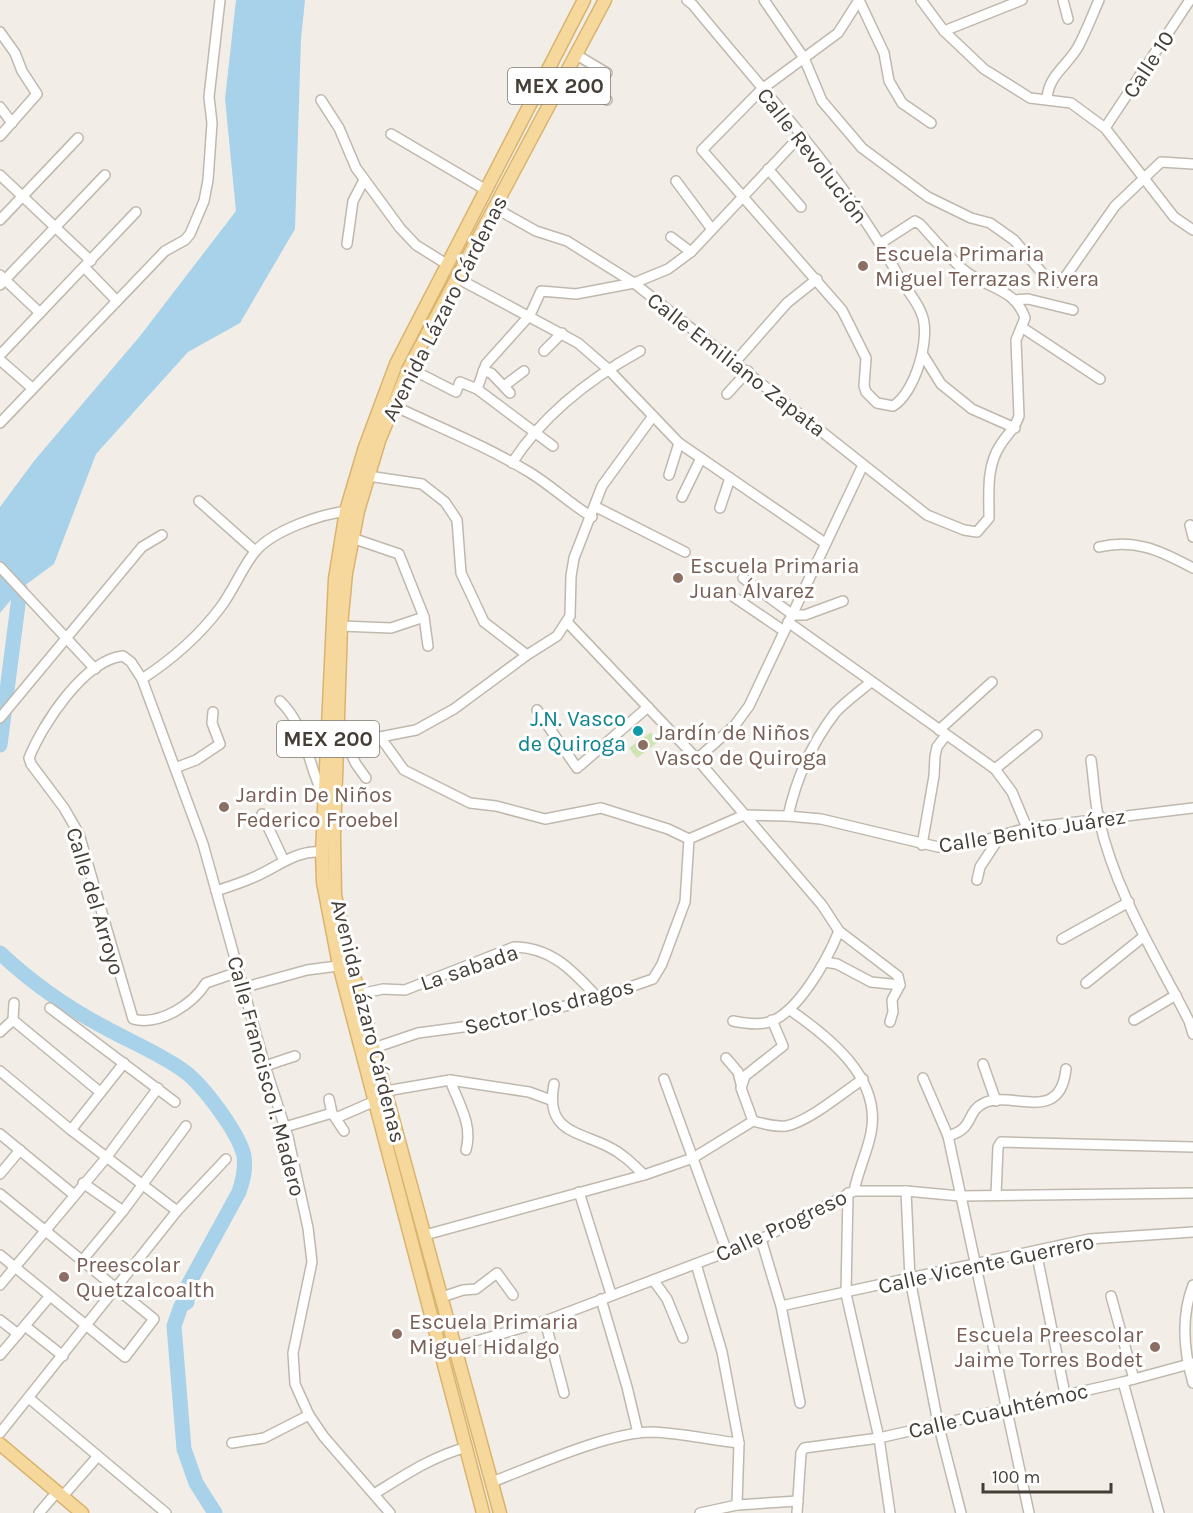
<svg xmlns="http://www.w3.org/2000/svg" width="1193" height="1513" font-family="Karla,sans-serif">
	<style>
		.green { fill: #d0e3b3 }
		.water { fill: #a8d2ea }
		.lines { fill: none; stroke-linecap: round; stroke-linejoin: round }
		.river { stroke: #a8d2ea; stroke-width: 15 }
		.minor-casing { stroke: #c0b8ad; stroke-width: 12 }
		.major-casing { stroke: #d9b46e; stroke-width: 15 }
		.minor { stroke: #fff; stroke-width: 9 }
		.major { stroke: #f6d89d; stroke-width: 12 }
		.education-dot { fill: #8d6e63; stroke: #fff; stroke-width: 2 }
		.culture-dot { fill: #0f9aa8; stroke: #fff; stroke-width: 2 }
		.labels { text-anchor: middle; stroke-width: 6; stroke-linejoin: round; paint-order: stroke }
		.shield { fill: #fff; stroke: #7c7873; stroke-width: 1.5 }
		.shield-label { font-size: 21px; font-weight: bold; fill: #443e37 }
		.street-label { font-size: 22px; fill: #443e37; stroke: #fff }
		.education-label { font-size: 22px; fill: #785e54; stroke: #fff; text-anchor: start }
		.culture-label { font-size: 22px; fill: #0d838f; stroke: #fff; text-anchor: end }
	</style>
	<rect width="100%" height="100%" fill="#f2eee7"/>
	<path class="green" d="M651,732l7,10 -21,16 -8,-10z"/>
	<path class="water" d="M236,0h69l-4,39 -6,190 -55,94 -52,29 -92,102 -42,110 -34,25 -20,24v-106l34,-46 106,-125 96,-125 -11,-112z"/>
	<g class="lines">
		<g class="river">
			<path d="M0,745l20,-156"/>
			<path d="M0,953c30,28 68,55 104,74 27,15 55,26 80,44 19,14 55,62 60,85 2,13 -1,24 -5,36l-52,95v15l-6,4 -7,20 10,123 12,34 19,30"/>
		</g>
		<defs>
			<g id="minor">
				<path d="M687,0l6,5c71,87 152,172 206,272 7,13 18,23 23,38 9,23 -7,78 -29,91l-16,-3 -11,-11 -2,-6 2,-28 -24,-48 -140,-160 60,-61 76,-56 21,-33"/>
				<path d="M764,0l40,58 18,43 40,47 66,49 43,21 19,5 24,17 35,41 8,1 6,-2 52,-74 46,-44 32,2"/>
				<path d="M859,0l25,53 5,28 13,22 29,20"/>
				<path d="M921,0l23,31 40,38 46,29 41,5 34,25 69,89 19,13"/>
				<path d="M1063,0l5,19"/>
				<path d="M944,31l78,-31"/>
				<path d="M0,32l15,21 7,18 15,23 -37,42"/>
				<path d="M575,54l32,19"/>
				<path d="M549,70l58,30"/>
				<path d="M1047,98c2,-23 20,-32 31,-51 8,-15 14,-31 21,-47"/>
				<path d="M321,100l18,28 17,40 44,60 16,17 32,20"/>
				<path d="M0,107l12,16"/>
				<path d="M1105,128l85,-128"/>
				<path d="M391,134l95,56"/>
				<path d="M768,169l33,38"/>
				<path d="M0,175l91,86"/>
				<path d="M676,181l35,47"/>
				<path d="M493,207l43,24 31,10 67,42 293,232 37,15 13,2 12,-14c0,-26 -3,-52 12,-74 7,-11 14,-15 18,-28l-3,-76 9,-22c-10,-30 -39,-30 -60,-47 -17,-14 -31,-32 -45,-47l-5,-3 -34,22"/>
				<path d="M0,220l78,-82"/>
				<path d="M671,237l20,15"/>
				<path d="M347,244l6,-43 11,-21"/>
				<path d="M85,268l32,33"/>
				<path d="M0,275l40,38"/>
				<path d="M457,278l121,65 30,26 71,74 146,100"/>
				<path d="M0,285l105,-110"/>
				<path d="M1014,300l14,-1 45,11"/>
				<path d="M1023,328l77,51"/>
				<path d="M544,351l18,-18"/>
				<path d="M0,355l136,-143"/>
				<path d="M923,355l18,29 31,25 43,19"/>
				<path d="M0,360l32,28"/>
				<path d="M736,361l51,-58 30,-24"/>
				<path d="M409,368l47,24 4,-10 17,7 76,57"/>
				<path d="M483,371l8,2 19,20"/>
				<path d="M504,386l20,-15"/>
				<path d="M477,389l9,-25 44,-49 11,-24 35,3 58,-11 34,-14 23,-17 110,-117"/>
				<path d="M727,394l21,-23"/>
				<path d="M392,405c46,22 94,41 137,67 23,14 40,31 63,45"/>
				<path d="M0,423l165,-172 20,-11 5,-6 14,-33 4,-21 4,-57 -3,-26 11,-97"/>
				<path d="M512,463c31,-48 77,-84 128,-112"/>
				<path d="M669,475l10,-32"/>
				<path d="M368,476l54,8 23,18 12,18 4,53 23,49 43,33"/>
				<path d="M682,497l19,-39"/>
				<path d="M199,501l56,50"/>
				<path d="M596,507l89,45"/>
				<path d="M720,508l10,-30"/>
				<path d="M1190,525l3,12"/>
				<path d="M352,538l47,16 25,63 4,29"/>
				<path d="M1099,547c36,-9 62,4 94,21"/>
				<path d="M0,567l95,102"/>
				<path d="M743,578l50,37h12l38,-14"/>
				<path d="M731,595l53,36"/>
				<path d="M567,622l130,137 125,146 17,26 59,45 2,9 -8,15 1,12 -3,10"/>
				<path d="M788,622l207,147 17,23 15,36"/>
				<path d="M341,626l50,2 33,-11"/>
				<path d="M142,679c29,-19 57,-43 78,-71 13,-17 21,-38 34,-55 17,-22 68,-40 96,-42"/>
				<path d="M280,701c28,27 27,65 45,98"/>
				<path d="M537,710l40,58 71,-61"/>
				<path d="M0,718l142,-171 20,-12"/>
				<path d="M339,729l41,8 24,33 66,33 26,3 49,13 56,-11 67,21 21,10 55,-24 44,1 33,3 117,28 47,-7 42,-12 166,-20"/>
				<path d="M339,729l17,35 10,14"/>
				<path d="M939,730l53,-48"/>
				<path d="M380,737l36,-7 38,-21 73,-54 30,-19 13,-20 1,-40 3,-18 28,-72 51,-70"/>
				<path d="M697,759l38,-34 14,-19 114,-241"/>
				<path d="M1091,760c3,19 3,40 8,59 16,73 57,137 90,202l4,13"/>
				<path d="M175,768l21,-8 24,-16 -8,-21 1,-11"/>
				<path d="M995,769l42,-34"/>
				<path d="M262,814l22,47"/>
				<path d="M788,816c8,-36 24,-73 47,-103 10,-11 24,-21 36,-31"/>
				<path d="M922,845l12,-69 1,-20 2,-9 9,-12"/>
				<path d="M977,880l3,-13 21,-32"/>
				<path d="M216,891c12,-4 25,-8 36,-13 25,-10 42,-28 70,-26"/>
				<path d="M1062,939l67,-37"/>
				<path d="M825,962l12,2 34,18 29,3"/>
				<path d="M238,972l-32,11c-13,21 -46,43 -73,36l-54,-185 -15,-26 -33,-44 -2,-6c13,-33 55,-98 94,-102l8,6 11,17 61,165 62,222 23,71 20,91 4,34 -19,91 2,31 14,31 15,22 66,76"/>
				<path d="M1086,983l57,-46"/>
				<path d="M242,988l65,-18 38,-5"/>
				<path d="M355,995l28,-6 22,1 109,-43c38,0 60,25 84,51"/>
				<path d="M50,1008l125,94"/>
				<path d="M790,1010c39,27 92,68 81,123 -4,20 -13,38 -17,58"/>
				<path d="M13,1020l87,72"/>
				<path d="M1134,1020l42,-25"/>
				<path d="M733,1021c10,2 21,4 32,2 31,-5 63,-65 74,-92"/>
				<path d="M0,1032l13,-12 1,-17"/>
				<path d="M374,1048l44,-15 82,-11 98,-24 55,-19 9,-15 23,-62 4,-63"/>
				<path d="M726,1058l12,14 3,12"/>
				<path d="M983,1064l13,37"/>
				<path d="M265,1066l30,-10"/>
				<path d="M0,1071l71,59 106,81"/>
				<path d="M923,1078l25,58 81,377"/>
				<path d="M664,1079l63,173"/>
				<path d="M450,1080c9,25 23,44 16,70"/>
				<path d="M554,1084c-9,46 21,47 53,62 15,7 26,18 37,29"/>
				<path d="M386,1091l64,-11 79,12 22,8"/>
				<path d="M329,1099l3,14 12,18"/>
				<path d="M336,1118l39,-17"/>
				<path d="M753,1121l-12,-33 4,-12 38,-30 -11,-26"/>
				<path d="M285,1127l47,-14"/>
				<path d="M71,1130l53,-67"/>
				<path d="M0,1134l73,60"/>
				<path d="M948,1136c28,-8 17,-24 36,-33 29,-13 76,22 82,-34"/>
				<path d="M0,1174l20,-24"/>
				<path d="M83,1183l40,28"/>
				<path d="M906,1191l4,88 28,144 23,90"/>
				<path d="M579,1192l32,102"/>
				<path d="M848,1193l-2,101 33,144 11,75"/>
				<path d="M0,1194l154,125 -29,38 -125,-102"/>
				<path d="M996,1195l2,-48 3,-5 192,5"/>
				<path d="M425,1235l219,-60 49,-17 60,-37c11,3 22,6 33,5 22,-4 58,-34 77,-47"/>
				<path d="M761,1239l20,67 19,97"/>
				<path d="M1036,1251l29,143"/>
				<path d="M81,1262l42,-51 63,-85"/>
				<path d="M696,1264l26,88 17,91 -2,62"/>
				<path d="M654,1281l13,18 16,39"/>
				<path d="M0,1285l106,-127 52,-70"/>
				<path d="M1193,1285c-12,31 -9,67 0,98"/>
				<path d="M1111,1296l23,83"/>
				<path d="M442,1297l21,-7 13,-1 21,-16 16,22"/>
				<path d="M601,1299l26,88 11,46"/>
				<path d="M781,1306l308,-67 104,-7"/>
				<path d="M0,1320l18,14"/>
				<path d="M545,1321l19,72"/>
				<path d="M25,1326l38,30"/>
				<path d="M456,1347l89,-26 216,-82 93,-48h52l54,5 233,-3"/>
				<path d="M0,1355l50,-59"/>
				<path d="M1123,1382l36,131"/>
				<path d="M30,1399l136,114"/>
				<path d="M0,1433l177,-222 49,-52"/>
				<path d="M232,1443l32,-5 45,-23"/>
				<path d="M492,1482c42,-16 117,-50 160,-50 29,1 59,8 87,11"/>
				<path d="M374,1494c31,-19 57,-37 93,-47"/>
				<path d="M62,1497l36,-41"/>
				<path d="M39,1513l18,-21"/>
				<path d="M700,1513l37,-8 61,-4"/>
				<path d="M797,1513l4,-60 3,-5 75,-10 244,-56 70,-19"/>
			</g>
			<g id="major">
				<path d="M0,1444l82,69"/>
				<path d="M483,1513l-144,-548 -16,-83 -1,-30 13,-273 11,-68 19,-64 31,-83 188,-364"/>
				<path d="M500,1513l-149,-548 -16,-70 -1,-57 7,-212 5,-53 12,-62 21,-70 30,-73 196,-368"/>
			</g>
		</defs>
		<use href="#minor" class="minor-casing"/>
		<use href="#major" class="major-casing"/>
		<use href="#minor" class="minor"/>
		<use href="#major" class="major"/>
	</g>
	<g class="education-dot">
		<circle cx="863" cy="266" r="6"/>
		<circle cx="678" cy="578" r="6"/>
		<circle cx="643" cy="745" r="6"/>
		<circle cx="224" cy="807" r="6"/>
		<circle cx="64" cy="1277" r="6"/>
		<circle cx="397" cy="1334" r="6"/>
		<circle cx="1155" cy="1347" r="6"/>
	</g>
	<circle class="culture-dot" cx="638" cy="731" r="6"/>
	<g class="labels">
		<g class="shield">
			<rect x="508" y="68" width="102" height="36" rx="4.5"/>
			<rect x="277" y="721" width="102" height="36" rx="4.5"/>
		</g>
		<g class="shield-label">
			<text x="559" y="93">MEX 200</text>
			<text x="328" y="746">MEX 200</text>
		</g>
		<g class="street-label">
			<text transform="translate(1148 64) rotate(-57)" y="8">Calle 10</text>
			<text transform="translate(813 155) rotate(52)" y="8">Calle Revolución</text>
			<text transform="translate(444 308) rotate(-63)" y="8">Avenida Lázaro Cárdenas</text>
			<text transform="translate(737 364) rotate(38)" y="8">Calle Emiliano Zapata</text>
			<text transform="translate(1032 830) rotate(-9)" y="8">Calle Benito Juárez</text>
			<text transform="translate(96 901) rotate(73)" y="8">Calle del Arroyo</text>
			<text transform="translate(469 967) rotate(-19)" y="8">La sabada</text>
			<text transform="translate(549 1006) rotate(-14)" y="8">Sector los dragos</text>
			<text transform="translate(369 1021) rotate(76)" y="8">Avenida Lázaro Cárdenas</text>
			<text transform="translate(267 1076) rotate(75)" y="8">Calle Francisco I. Madero</text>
			<text transform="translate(781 1225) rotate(-25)" y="8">Calle Progreso</text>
			<text transform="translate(986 1263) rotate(-12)" y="8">Calle Vicente Guerrero</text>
			<text transform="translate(998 1410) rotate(-13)" y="8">Calle Cuauhtémoc</text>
		</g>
		<g class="education-label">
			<text x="875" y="261">Escuela Primaria<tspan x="875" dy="25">Miguel Terrazas Rivera</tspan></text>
			<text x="690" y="573">Escuela Primaria<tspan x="690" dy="25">Juan Álvarez</tspan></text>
			<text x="655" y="740">Jardín de Niños<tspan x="655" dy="25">Vasco de Quiroga</tspan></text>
			<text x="236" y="802">Jardin De Niños<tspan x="236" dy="25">Federico Froebel</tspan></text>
			<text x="76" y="1272">Preescolar<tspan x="76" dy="25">Quetzalcoalth</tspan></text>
			<text x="409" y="1329">Escuela Primaria<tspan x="409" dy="25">Miguel Hidalgo</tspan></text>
			<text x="1143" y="1342" text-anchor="end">Escuela Preescolar<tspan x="1143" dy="25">Jaime Torres Bodet</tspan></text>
		</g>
		<g class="culture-label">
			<text x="626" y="726">J.N. Vasco<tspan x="626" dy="25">de Quiroga</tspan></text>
		</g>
	</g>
	<path d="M983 1483v9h128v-9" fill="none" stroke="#443e37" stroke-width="3"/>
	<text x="992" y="1483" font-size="18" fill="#443e37" stroke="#ffffff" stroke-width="4.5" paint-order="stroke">100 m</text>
</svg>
